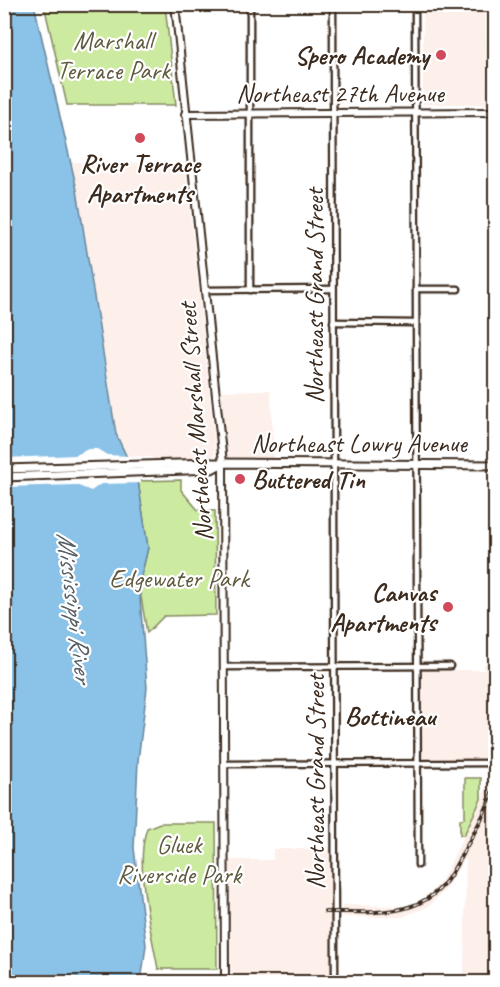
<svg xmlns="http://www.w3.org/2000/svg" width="500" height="987" font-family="Caveat,sans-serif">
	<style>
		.built { fill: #fdefea }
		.green { fill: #cdeaa1; stroke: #848a60; stroke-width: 1.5 }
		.water { fill: #8ac2e8; stroke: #6a8597; stroke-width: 1.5 }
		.pier { fill: #fff }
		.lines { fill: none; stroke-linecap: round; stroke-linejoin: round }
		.minor-casing { stroke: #3b2a1e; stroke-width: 9 }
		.tertiary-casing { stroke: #3b2a1e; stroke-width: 10 }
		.secondary-casing { stroke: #3b2a1e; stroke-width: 11 }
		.minor { stroke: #fff; stroke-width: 4.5 }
		.tertiary { stroke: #fff; stroke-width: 6 }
		.secondary { stroke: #fff; stroke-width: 7 }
		.rail-casing { stroke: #3b2a1e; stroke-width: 4 }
		.rail { stroke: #fff; stroke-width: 1.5; stroke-dasharray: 4.5; stroke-linecap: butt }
		.poi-dot { fill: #d1495b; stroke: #fff; stroke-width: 2 }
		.labels { text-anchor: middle; stroke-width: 4.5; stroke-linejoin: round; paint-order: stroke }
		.park-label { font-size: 26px; fill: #605a3f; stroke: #fff }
		.poi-label { font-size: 26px; font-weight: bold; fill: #3b2a1e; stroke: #fff; text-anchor: end }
		.street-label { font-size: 26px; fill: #3b2a1e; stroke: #fff }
		.water-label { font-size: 27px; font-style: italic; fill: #575f65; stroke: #fff }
		.neighbourhood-label { font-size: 27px; font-weight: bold; fill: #3b2a1e; stroke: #fff }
	</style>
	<rect width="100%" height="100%" fill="#fff"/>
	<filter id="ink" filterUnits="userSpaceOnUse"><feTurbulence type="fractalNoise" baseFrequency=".0167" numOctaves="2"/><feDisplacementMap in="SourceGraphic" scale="12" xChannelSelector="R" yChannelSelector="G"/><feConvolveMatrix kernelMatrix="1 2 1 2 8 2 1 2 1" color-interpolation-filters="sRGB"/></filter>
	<g filter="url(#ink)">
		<g class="built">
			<path d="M423,5h62l2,99h-64z"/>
			<path d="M71,162l114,1 30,285 -1,8 -5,4 -56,1 -1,-4 -26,-1 -10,-22 -39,-244z"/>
			<path d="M271,390l2,68h-45l-7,-67z"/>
			<path d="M489,470h7l-1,289 -70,1 -4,-6 1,-82 3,-2h59v-6l5,-1z"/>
			<path d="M492,771h3v211h-31l2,-126 -21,34 -16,16 -27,11h-59l-1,-12 64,1 18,-7 15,-15 7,-12 35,-71z"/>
			<path d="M273,849h57v133h-99l-1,-122h43z"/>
		</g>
		<g class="green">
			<path d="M44,5h121l11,100h-109z"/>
			<path d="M181,480v10l17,20 17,1 1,104 -52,1 -17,17 -8,-48 9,-37 -10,-67z"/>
			<path d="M465,778h16v21l-17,36h-4v-16l5,-1z"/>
			<path d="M160,823h56l1,146h-59c-7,-39 -24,-103 -11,-141z"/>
		</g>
		<path class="water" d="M34,4l43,186 39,244 22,47 10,67 -9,37 8,103 -9,73 -4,87 12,97 -5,37h-136l-1,-977z"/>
		<path class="pier" d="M88,449h9l10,6 23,1 12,27 -41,1 -10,7 -15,-6 -72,2 1,-29 71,-3z"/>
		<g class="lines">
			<defs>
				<g id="minor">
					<path d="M250,4v286"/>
					<path d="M333,4l2,978"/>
					<path d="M415,4l3,861"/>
					<path d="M416,289h42"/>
					<path d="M205,290l128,-1"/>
					<path d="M333,322l83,1"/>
					<path d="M225,667l225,-1"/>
					<path d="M224,764l272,-1"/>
				</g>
				<g id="tertiary">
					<path d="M175,4l48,459 2,519"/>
					<path d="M185,114l311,-2"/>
				</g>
				<g id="secondary">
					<path d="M4,469l208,-6 284,2"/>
					<path d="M4,477l208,-8 9,-5"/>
				</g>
			</defs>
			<use href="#minor" class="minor-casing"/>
			<use href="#tertiary" class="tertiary-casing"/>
			<use href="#secondary" class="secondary-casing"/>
			<use href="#minor" class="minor"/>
			<use href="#tertiary" class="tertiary"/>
			<use href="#secondary" class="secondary"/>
			<defs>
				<path id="rail" d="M325,912c44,-1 93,8 122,-32 8,-11 14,-25 21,-36 12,-22 24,-43 28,-68"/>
			</defs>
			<use href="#rail" class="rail-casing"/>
			<use href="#rail" class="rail"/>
		</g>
	</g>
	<g class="poi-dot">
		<circle cx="441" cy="55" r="6"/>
		<circle cx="140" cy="138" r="6"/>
		<circle cx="240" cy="479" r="6"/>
		<circle cx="448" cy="607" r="6"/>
	</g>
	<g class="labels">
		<g class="park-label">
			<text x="113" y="49">Marshall<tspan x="113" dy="30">Terrace Park</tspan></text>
			<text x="179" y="587">Edgewater Park</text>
			<text x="179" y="853">Gluek<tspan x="179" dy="30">Riverside Park</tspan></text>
		</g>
		<g class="poi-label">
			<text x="429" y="64">Spero Academy</text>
			<text x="140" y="172" text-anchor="middle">River Terrace<tspan x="140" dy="30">Apartments</tspan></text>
			<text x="252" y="488" text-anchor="start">Buttered Tin</text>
			<text x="436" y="601">Canvas<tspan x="436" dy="30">Apartments</tspan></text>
		</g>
		<g class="street-label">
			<text x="340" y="102">Northeast 27th Avenue</text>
			<text transform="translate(314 296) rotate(-90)" y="9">Northeast Grand Street</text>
			<text transform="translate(195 422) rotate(-94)" y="9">Northeast Marshall Street</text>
			<text x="359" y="452">Northeast Lowry Avenue</text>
			<text transform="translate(315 782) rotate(-90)" y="9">Northeast Grand Street</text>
		</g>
		<g class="water-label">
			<text transform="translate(75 607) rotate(83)" y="9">Mississippi River</text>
		</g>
		<g class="neighbourhood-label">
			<text x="390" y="725">Bottineau</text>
		</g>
	</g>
	<rect width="500" height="987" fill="none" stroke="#fff" stroke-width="24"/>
	<rect x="12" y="12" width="476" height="963" fill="none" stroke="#3b2a1e" stroke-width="2" filter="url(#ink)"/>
</svg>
